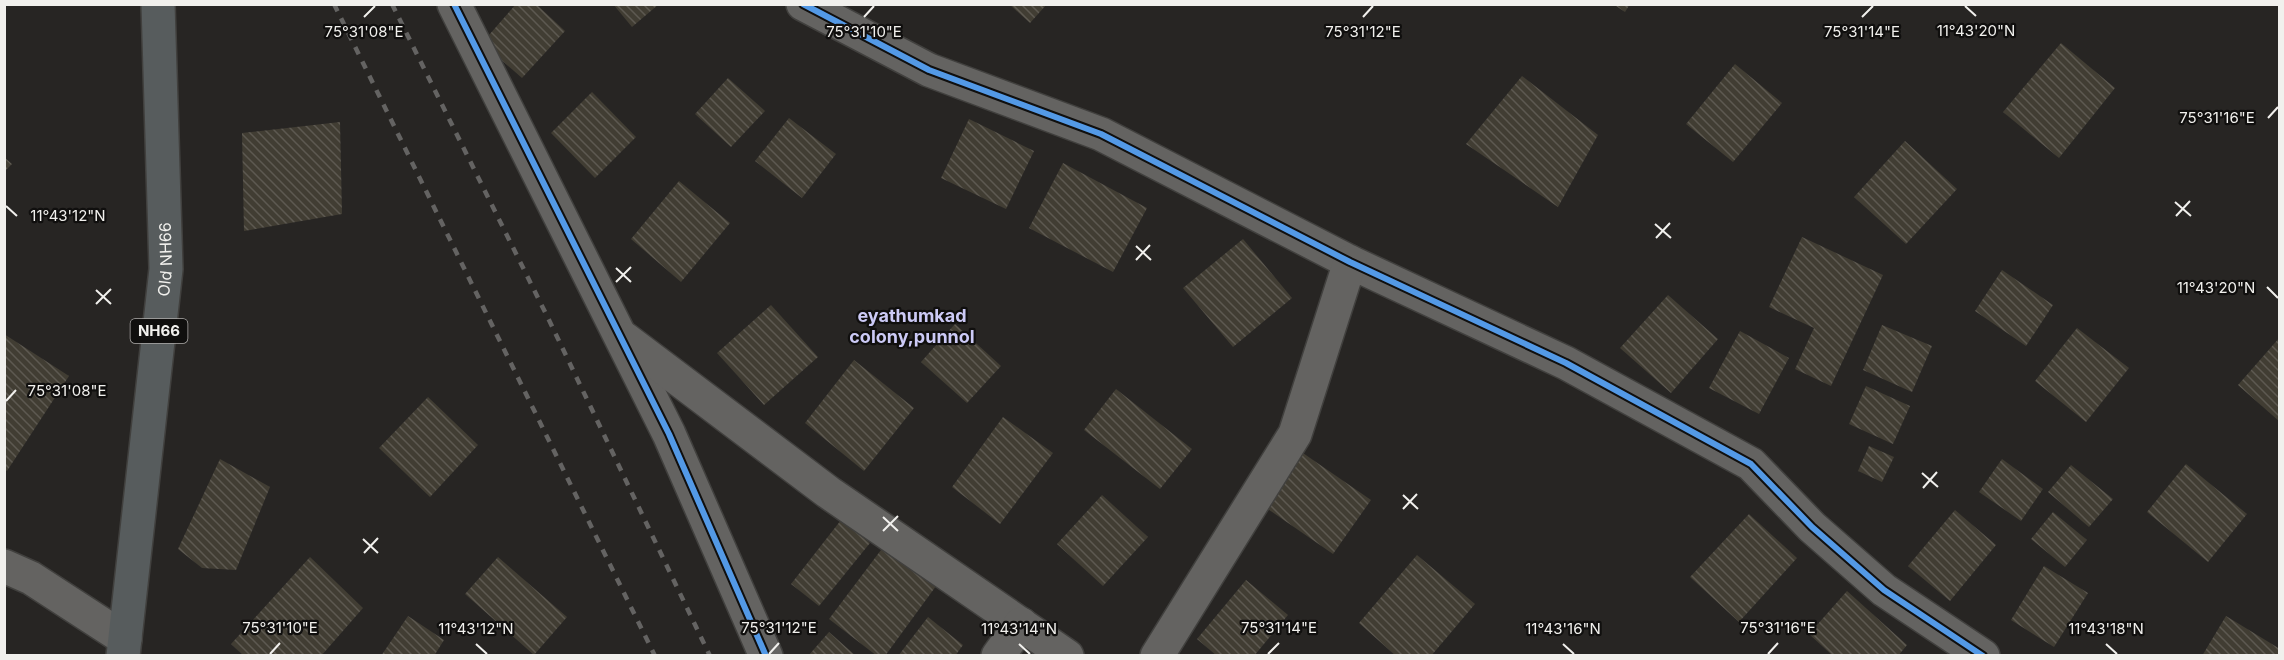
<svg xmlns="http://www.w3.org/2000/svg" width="2284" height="660" font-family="Inter,sans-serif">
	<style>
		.building { fill: url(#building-back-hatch) }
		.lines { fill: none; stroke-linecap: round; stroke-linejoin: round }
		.minor-casing { stroke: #41403e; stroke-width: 36 }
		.primary-casing { stroke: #41403e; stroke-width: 36 }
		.minor { stroke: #646361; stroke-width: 33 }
		.primary { stroke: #575c5d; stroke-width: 33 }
		.rail { stroke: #646362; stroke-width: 4.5; stroke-dasharray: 8 8; stroke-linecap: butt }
		.cycleway-casing { stroke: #100f0e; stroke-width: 10 }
		.cycleway { stroke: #5399e6; stroke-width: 6 }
		.ticks { fill: none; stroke: #f1f0ed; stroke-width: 2 }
		.labels { text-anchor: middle; stroke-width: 4.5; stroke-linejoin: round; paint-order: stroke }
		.shield { fill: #100f0e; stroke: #aeacaa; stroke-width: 1.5 }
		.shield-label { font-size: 15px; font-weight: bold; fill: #f1f0ed }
		.street-label { font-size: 16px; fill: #f1f0ed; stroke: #100f0e }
		.neighbourhood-label { font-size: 18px; font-weight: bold; fill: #cccaf6; stroke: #100f0e }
		.ticks-label { font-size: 15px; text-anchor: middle; fill: #f1f0ed; stroke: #100f0e; stroke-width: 4.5; stroke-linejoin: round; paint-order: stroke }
	</style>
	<defs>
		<pattern id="building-back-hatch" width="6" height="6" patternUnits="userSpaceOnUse" patternTransform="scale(1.5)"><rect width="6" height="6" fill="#413d33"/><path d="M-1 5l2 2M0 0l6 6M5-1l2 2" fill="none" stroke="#5d5951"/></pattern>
	</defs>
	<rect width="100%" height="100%" fill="#272523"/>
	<g class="building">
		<path d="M516,4h20l29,27 -43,47 -40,-35z"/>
		<path d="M613,4h46l-27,23z"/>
		<path d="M1009,4h38l-17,19z"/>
		<path d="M1613,4h17l-5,8z"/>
		<path d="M2061,43l54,45 -56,70 -56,-46z"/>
		<path d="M1735,64l47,39 -49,59 -47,-38z"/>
		<path d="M1522,76l76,59 -40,72 -92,-63z"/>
		<path d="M728,78l37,33 -34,36 -36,-33z"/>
		<path d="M592,92l44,45 -41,41 -44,-45z"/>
		<path d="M789,118l47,36 -34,44 -47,-37z"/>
		<path d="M969,119l65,32 -28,58 -65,-31z"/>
		<path d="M340,122l2,92 -98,17 -2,-98z"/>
		<path d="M1905,141l52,48 -51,55 -52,-47z"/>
		<path d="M4,157l8,7 -8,8z"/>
		<path d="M1063,163l84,45 -34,64 -84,-44z"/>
		<path d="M679,181l51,42 -49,59 -50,-43z"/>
		<path d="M1802,237l81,38 -52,111 -36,-17 19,-41 -45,-21z"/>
		<path d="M1243,239l49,59 -59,49 -50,-59z"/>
		<path d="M2002,270l51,35 -27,41 -51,-35z"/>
		<path d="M1668,295l50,44 -47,54 -51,-45z"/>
		<path d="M771,305l47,52 -54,48 -47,-52z"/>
		<path d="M955,324l46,42 -34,37 -46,-41z"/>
		<path d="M1882,325l50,21 -20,46 -49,-22z"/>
		<path d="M2077,328l52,40 -43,54 -51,-41z"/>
		<path d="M1740,331l49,27 -30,56 -50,-26z"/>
		<path d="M4,334l65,42 -62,95 -3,-2z"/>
		<path d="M2280,337v85l-42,-37z"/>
		<path d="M854,360l60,48 -50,63 -59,-48z"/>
		<path d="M1866,386l44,20 -17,38 -44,-20z"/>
		<path d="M1116,389l76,60 -32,40 -76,-59z"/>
		<path d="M428,397l50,48 -48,52 -51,-49z"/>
		<path d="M1003,417l50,36 -53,71 -48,-37z"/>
		<path d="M1869,446l25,11 -12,25 -24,-11z"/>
		<path d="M1300,451l71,49 -38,54 -71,-49z"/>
		<path d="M220,459l50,28 -34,83 -34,-2 -24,-19z"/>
		<path d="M2002,459l41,30 -22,32 -42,-29z"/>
		<path d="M2186,464l61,50 -39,48 -61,-50z"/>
		<path d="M2071,465l42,34 -24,28 -41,-35z"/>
		<path d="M1102,495l46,42 -45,49 -46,-42z"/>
		<path d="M1955,510l41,35 -46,56 -42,-35z"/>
		<path d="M2053,512l34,28 -22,27 -34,-28z"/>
		<path d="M1749,514l48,44 -58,64 -49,-45z"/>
		<path d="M841,520l29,23 -51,63 -28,-22z"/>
		<path d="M887,542l52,40 -54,74h-8l-48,-37z"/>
		<path d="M1417,555l58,49 -44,52h-35l-37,-33z"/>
		<path d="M310,557l53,51 -42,48h-77l-13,-12z"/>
		<path d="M498,557l69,60 -33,38 -69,-61z"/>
		<path d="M2044,566l44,27 -34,54 -43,-27z"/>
		<path d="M1246,580l42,35 -34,41h-37l-20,-17z"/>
		<path d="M1847,591l60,54 -9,11h-65l-24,-22z"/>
		<path d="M408,616l36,24 -10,16h-53z"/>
		<path d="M2226,616l54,33v7h-78z"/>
		<path d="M928,617l35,28 -8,11h-57z"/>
		<path d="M829,632l27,24h-48z"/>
	</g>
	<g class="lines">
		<defs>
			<g id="minor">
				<path d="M454,4l215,430 97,222"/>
				<path d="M803,4l126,66 172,64 249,128 216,101 185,101 61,63 72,63 99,66"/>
				<path d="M625,339l203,153 239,164"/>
				<path d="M4,566l27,12 94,61"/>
				<path d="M998,656l23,-32"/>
				<path d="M1157,656l138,-222 55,-172"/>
			</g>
			<g id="primary">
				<path id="s1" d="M123,656l43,-387 -8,-265"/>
			</g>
		</defs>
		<use href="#minor" class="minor-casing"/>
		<use href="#primary" class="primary-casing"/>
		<use href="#minor" class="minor"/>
		<use href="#primary" class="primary"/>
		<g class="rail">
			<path d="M334,4l321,652"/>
			<path d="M392,4l157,316 161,336"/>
		</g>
		<defs>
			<g id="cycleway">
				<path d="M454,4l215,430 97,222"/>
				<path d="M803,4l126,66 172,64 249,128 216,101 185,101 61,63 72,63 99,66"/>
			</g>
		</defs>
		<use href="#cycleway" class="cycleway-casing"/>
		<use href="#cycleway" class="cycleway"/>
	</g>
	<path class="ticks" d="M1965,6l11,10M364,17l11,-11M864,17l10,-11M1363,17l10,-11M1862,17l11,-11M2268,118l10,-11M2175,202l16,14M6,206l11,10M2176,216l14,-15M1655,224l16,14M1656,238l14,-15M1136,246l15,14M1136,260l14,-15M616,268l15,14M616,282l15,-15M2267,287l11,11M96,290l15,14M96,304l15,-15M6,401l10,-11M1922,473l16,14M1923,488l14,-16M1403,495l15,14M1403,509l14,-15M883,517l15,14M883,531l15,-15M363,539l15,14M364,553l14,-15M476,644l11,10M1019,644l11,10M1563,644l11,10M2106,644l11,10M270,654l10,-11M769,654l10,-11M1268,654l11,-11M1768,654l10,-11"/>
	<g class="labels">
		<rect class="shield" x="130.5" y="319" width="57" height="24" rx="4.5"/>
		<g class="shield-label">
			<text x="159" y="336">NH66</text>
		</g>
		<g class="street-label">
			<text dy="6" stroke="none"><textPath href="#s1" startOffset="399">Old NH66</textPath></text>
		</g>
		<g class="neighbourhood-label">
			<text x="912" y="322">eyathumkad<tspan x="912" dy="21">colony,punnol</tspan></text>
		</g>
	</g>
	<g class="ticks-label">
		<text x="1976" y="36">11°43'20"N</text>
		<text x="364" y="37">75°31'08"E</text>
		<text x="1363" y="37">75°31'12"E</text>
		<text x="864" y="37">75°31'10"E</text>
		<text x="1862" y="37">75°31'14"E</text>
		<text x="2217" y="123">75°31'16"E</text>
		<text x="68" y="221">11°43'12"N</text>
		<text x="2216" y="293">11°43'20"N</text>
		<text x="67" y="396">75°31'08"E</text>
		<text x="280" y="633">75°31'10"E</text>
		<text x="779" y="633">75°31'12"E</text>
		<text x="1279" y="633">75°31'14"E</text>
		<text x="1778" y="633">75°31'16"E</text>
		<text x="476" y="634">11°43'12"N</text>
		<text x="1019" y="634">11°43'14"N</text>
		<text x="1563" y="634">11°43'16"N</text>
		<text x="2106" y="634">11°43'18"N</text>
	</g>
	<rect width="2284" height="660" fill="none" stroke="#f1f0ed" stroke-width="12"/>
</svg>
